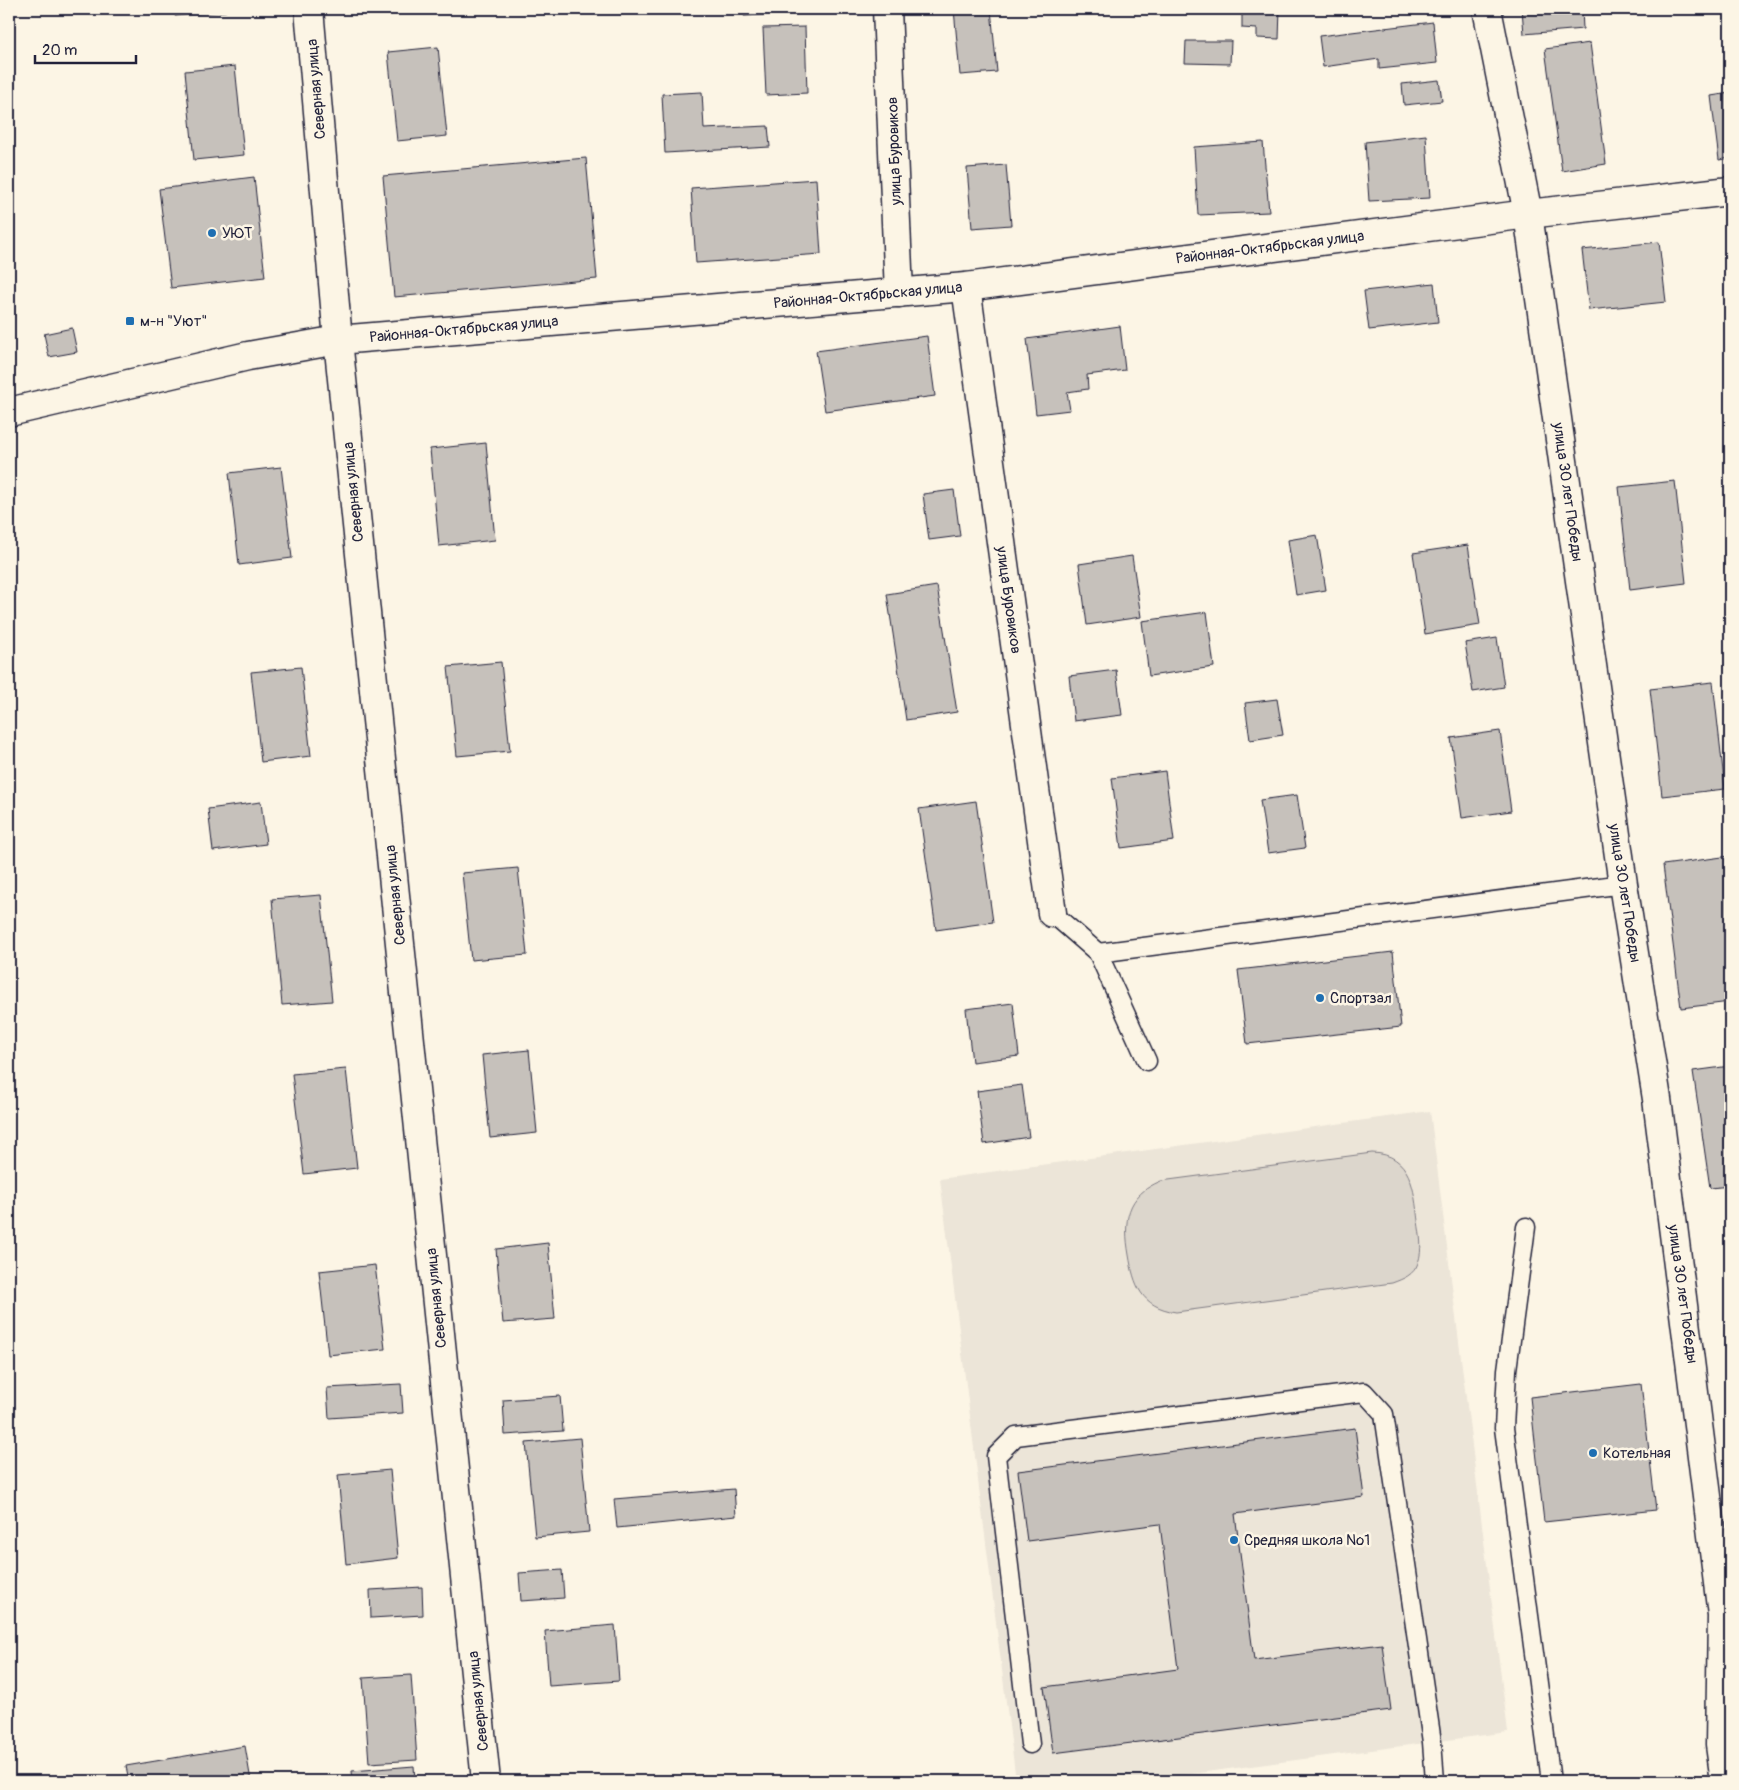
<svg xmlns="http://www.w3.org/2000/svg" width="1739" height="1790" font-family="Pangolin,sans-serif">
	<style>
		.built { fill: #ece5d8 }
		.green { fill: #dcd6cc; stroke: #7f7c84 }
		.building { fill: #c6c1bb; stroke: #22223b }
		.lines { fill: none; stroke-linecap: round; stroke-linejoin: round }
		.service-casing { stroke: #22223b; stroke-width: 21 }
		.minor-casing { stroke: #22223b; stroke-width: 31 }
		.service { stroke: #fcf5e5; stroke-width: 18 }
		.minor { stroke: #fcf5e5; stroke-width: 28 }
		.poi-dot { fill: #1f6fb2; stroke: #fcf5e5; stroke-width: 2 }
		.labels { text-anchor: middle; stroke-width: 5; stroke-linejoin: round; paint-order: stroke }
		.street-label { font-size: 15px; fill: #22223b; stroke: #fcf5e5 }
		.poi-label { font-size: 15px; fill: #22223b; stroke: #fcf5e5; text-anchor: start }
	</style>
	<rect width="100%" height="100%" fill="#fcf5e5"/>
	<filter id="ink" filterUnits="userSpaceOnUse"><feTurbulence type="fractalNoise" baseFrequency=".02" numOctaves="2"/><feDisplacementMap in="SourceGraphic" scale="10" xChannelSelector="R" yChannelSelector="G"/><feConvolveMatrix kernelMatrix="1 2 1 2 8 2 1 2 1" color-interpolation-filters="sRGB"/></filter>
	<g filter="url(#ink)">
		<path class="built" d="M1430,1111l78,621 -370,49h-122l-76,-602z"/>
		<path class="green" d="M1372,1153c40,1 42,37 46,68 2,14 5,28 0,42 -4,12 -15,16 -26,20l-216,29c-35,-5 -42,-27 -47,-57 -6,-34 -3,-60 32,-74z"/>
		<g class="building">
			<path d="M175,9h51v2l-51,5z"/>
			<path d="M744,9h56v4l-56,3z"/>
			<path d="M954,9h37l6,63 -37,3z"/>
			<path d="M1242,9h38l-1,30 -22,-1v-9l-15,-1z"/>
			<path d="M1522,9h60l1,20 -59,5z"/>
			<path d="M1433,22l4,41 -58,6v-10l-56,8 -4,-31z"/>
			<path d="M805,27l2,66 -41,2 -3,-67z"/>
			<path d="M1186,41h45l-1,23 -45,-1z"/>
			<path d="M1590,43l16,121 -44,7 -17,-122z"/>
			<path d="M438,47l9,89 -50,5 -9,-89z"/>
			<path d="M235,66l9,89 -50,5 -9,-89z"/>
			<path d="M1439,80l3,21 -38,4 -2,-21z"/>
			<path d="M702,92l2,37 64,-3 2,21 -105,6 -3,-59z"/>
			<path d="M1730,93v65l-11,2 -8,-64z"/>
			<path d="M1426,135l4,63 -61,3 -4,-59z"/>
			<path d="M1263,142l6,70 -71,3 -4,-68z"/>
			<path d="M586,158l11,121 -203,18 -11,-121z"/>
			<path d="M1006,165l5,60 -39,3 -5,-60z"/>
			<path d="M254,177l11,100 -94,11 -12,-99z"/>
			<path d="M816,179l5,75 -125,9 -5,-75z"/>
			<path d="M1659,242l7,60 -77,8 -7,-60z"/>
			<path d="M1434,283l4,39 -69,8 -5,-39z"/>
			<path d="M1120,326l5,44 -38,5 1,14 -21,3 3,18 -34,4 -9,-75z"/>
			<path d="M72,328l5,24 -28,5 -5,-23z"/>
			<path d="M927,336l8,60 -110,15 -9,-60z"/>
			<path d="M486,443l9,97 -56,6 -9,-97z"/>
			<path d="M281,467l11,91 -53,7 -10,-92z"/>
			<path d="M1675,481l11,102 -56,7 -11,-103z"/>
			<path d="M954,490l6,46 -31,4 -6,-46z"/>
			<path d="M1317,535l9,55 -30,5 -8,-55z"/>
			<path d="M1468,545l12,80 -55,9 -12,-81z"/>
			<path d="M1132,556l9,61 -54,8 -8,-61z"/>
			<path d="M937,586l20,126 -51,8 -19,-126z"/>
			<path d="M1207,612l7,55 -65,9 -7,-55z"/>
			<path d="M1497,638l7,49 -31,5 -8,-49z"/>
			<path d="M501,662l9,89 -53,5 -9,-89z"/>
			<path d="M301,667l10,89 -50,6 -10,-90z"/>
			<path d="M1116,670l6,45 -48,6 -5,-45z"/>
			<path d="M1713,682l12,107 -63,7 -12,-107z"/>
			<path d="M1277,699l6,36 -33,5 -5,-37z"/>
			<path d="M1500,731l11,80 -49,7 -11,-80z"/>
			<path d="M1165,771l9,70 -53,7 -9,-70z"/>
			<path d="M1297,795l8,53 -37,5 -8,-53z"/>
			<path d="M976,801l17,121 -57,8 -17,-121z"/>
			<path d="M261,802l5,42 -53,7 -5,-42z"/>
			<path d="M1730,856v146l-49,6 -18,-143z"/>
			<path d="M518,868l9,87 -56,5 -9,-87z"/>
			<path d="M321,895l11,106 -50,4 -10,-106z"/>
			<path d="M1393,952l8,75 -154,17 -9,-74z"/>
			<path d="M1013,1003l6,53 -47,6 -6,-53z"/>
			<path d="M529,1050l8,83 -47,5 -8,-83z"/>
			<path d="M1730,1066v120l-20,2 -17,-117z"/>
			<path d="M346,1069l11,99 -53,6 -12,-100z"/>
			<path d="M1022,1085l7,52 -45,7 -7,-53z"/>
			<path d="M548,1243l7,76 -52,4 -7,-74z"/>
			<path d="M375,1265l10,84 -57,6 -9,-84z"/>
			<path d="M401,1384l2,29 -74,5 -2,-30z"/>
			<path d="M1641,1384l15,126 -112,12 -14,-125z"/>
			<path d="M560,1396l3,35 -58,4 -2,-35z"/>
			<path d="M1355,1428l9,69 -129,17 19,146 128,-16 9,66 -338,43 -9,-66 134,-18 -18,-145 -133,17 -9,-70z"/>
			<path d="M580,1438l9,94 -54,5 -9,-94z"/>
			<path d="M390,1470l8,88 -52,6 -8,-89z"/>
			<path d="M734,1489l2,27 -119,12 -3,-29z"/>
			<path d="M562,1570l2,28 -43,3 -2,-28z"/>
			<path d="M422,1587l1,28 -52,3 -1,-28z"/>
			<path d="M615,1625l4,56 -70,5 -4,-55z"/>
			<path d="M411,1675l6,85 -48,3 -6,-85z"/>
			<path d="M245,1746l6,35h-122l-3,-15z"/>
			<path d="M414,1766l1,15h-62l-1,-10z"/>
		</g>
		<g class="lines">
			<defs>
				<g id="service">
					<path d="M1052,913l46,40"/>
					<path d="M1147,1061l-49,-108 525,-69"/>
					<path d="M1526,1227l-19,143 -3,58 47,353"/>
					<path d="M1030,1744l-34,-288 20,-20 348,-44 20,22 48,328 3,39"/>
				</g>
				<g id="minor">
					<path d="M309,9l29,331 148,1441"/>
					<path d="M887,9l12,284"/>
					<path d="M1487,9l41,205 95,670 34,215 65,516 -2,130 5,36"/>
					<path d="M966,287l86,626"/>
					<path d="M9,412l239,-56 90,-16 628,-53 562,-73 202,-23"/>
				</g>
			</defs>
			<use href="#service" class="service-casing"/>
			<use href="#minor" class="minor-casing"/>
			<use href="#service" class="service"/>
			<use href="#minor" class="minor"/>
		</g>
	</g>
	<g class="poi-dot">
		<circle cx="212" cy="233" r="5"/>
		<rect x="125" y="316" width="10" height="10" rx="2.5"/>
		<circle cx="1320" cy="998" r="5"/>
		<circle cx="1593" cy="1453" r="5"/>
		<circle cx="1234" cy="1540" r="5"/>
	</g>
	<g class="labels">
		<g class="street-label">
			<text transform="translate(316 89) rotate(-95)" y="5">Северная улица</text>
			<text transform="translate(894 151) rotate(-92)" y="5">улица Буровиков</text>
			<text transform="translate(1270 247) rotate(-7)" y="5">Районная-Октябрьская улица</text>
			<text transform="translate(868 295) rotate(-5)" y="5">Районная-Октябрьская улица</text>
			<text transform="translate(464 329) rotate(-5)" y="5">Районная-Октябрьская улица</text>
			<text transform="translate(353 492) rotate(-96)" y="5">Северная улица</text>
			<text transform="translate(1568 492) rotate(82)" y="5">улица 30 лет Победы</text>
			<text transform="translate(1009 600) rotate(82)" y="5">улица Буровиков</text>
			<text transform="translate(1625 893) rotate(81)" y="5">улица 30 лет Победы</text>
			<text transform="translate(395 895) rotate(-96)" y="5">Северная улица</text>
			<text transform="translate(1683 1294) rotate(82)" y="5">улица 30 лет Победы</text>
			<text transform="translate(436 1298) rotate(-96)" y="5">Северная улица</text>
			<text transform="translate(478 1701) rotate(-96)" y="5">Северная улица</text>
		</g>
		<g class="poi-label">
			<text x="222" y="238">УЮТ</text>
			<text x="140" y="326">м-н "Уют"</text>
			<text x="1330" y="1003">Спортзал</text>
			<text x="1603" y="1458">Котельная</text>
			<text x="1244" y="1545">Средняя школа №1</text>
		</g>
	</g>
	<rect width="1739" height="1790" fill="none" stroke="#fcf5e5" stroke-width="30"/>
	<rect x="15" y="15" width="1709" height="1760" fill="none" stroke="#22223b" stroke-width="2" filter="url(#ink)"/>
	<path d="M35 55v8h101v-8" fill="none" stroke="#22223b" stroke-width="2.5"/>
	<text x="42" y="55" font-size="15" fill="#22223b" stroke="#fcf5e5" stroke-width="4" paint-order="stroke">20 m</text>
</svg>
